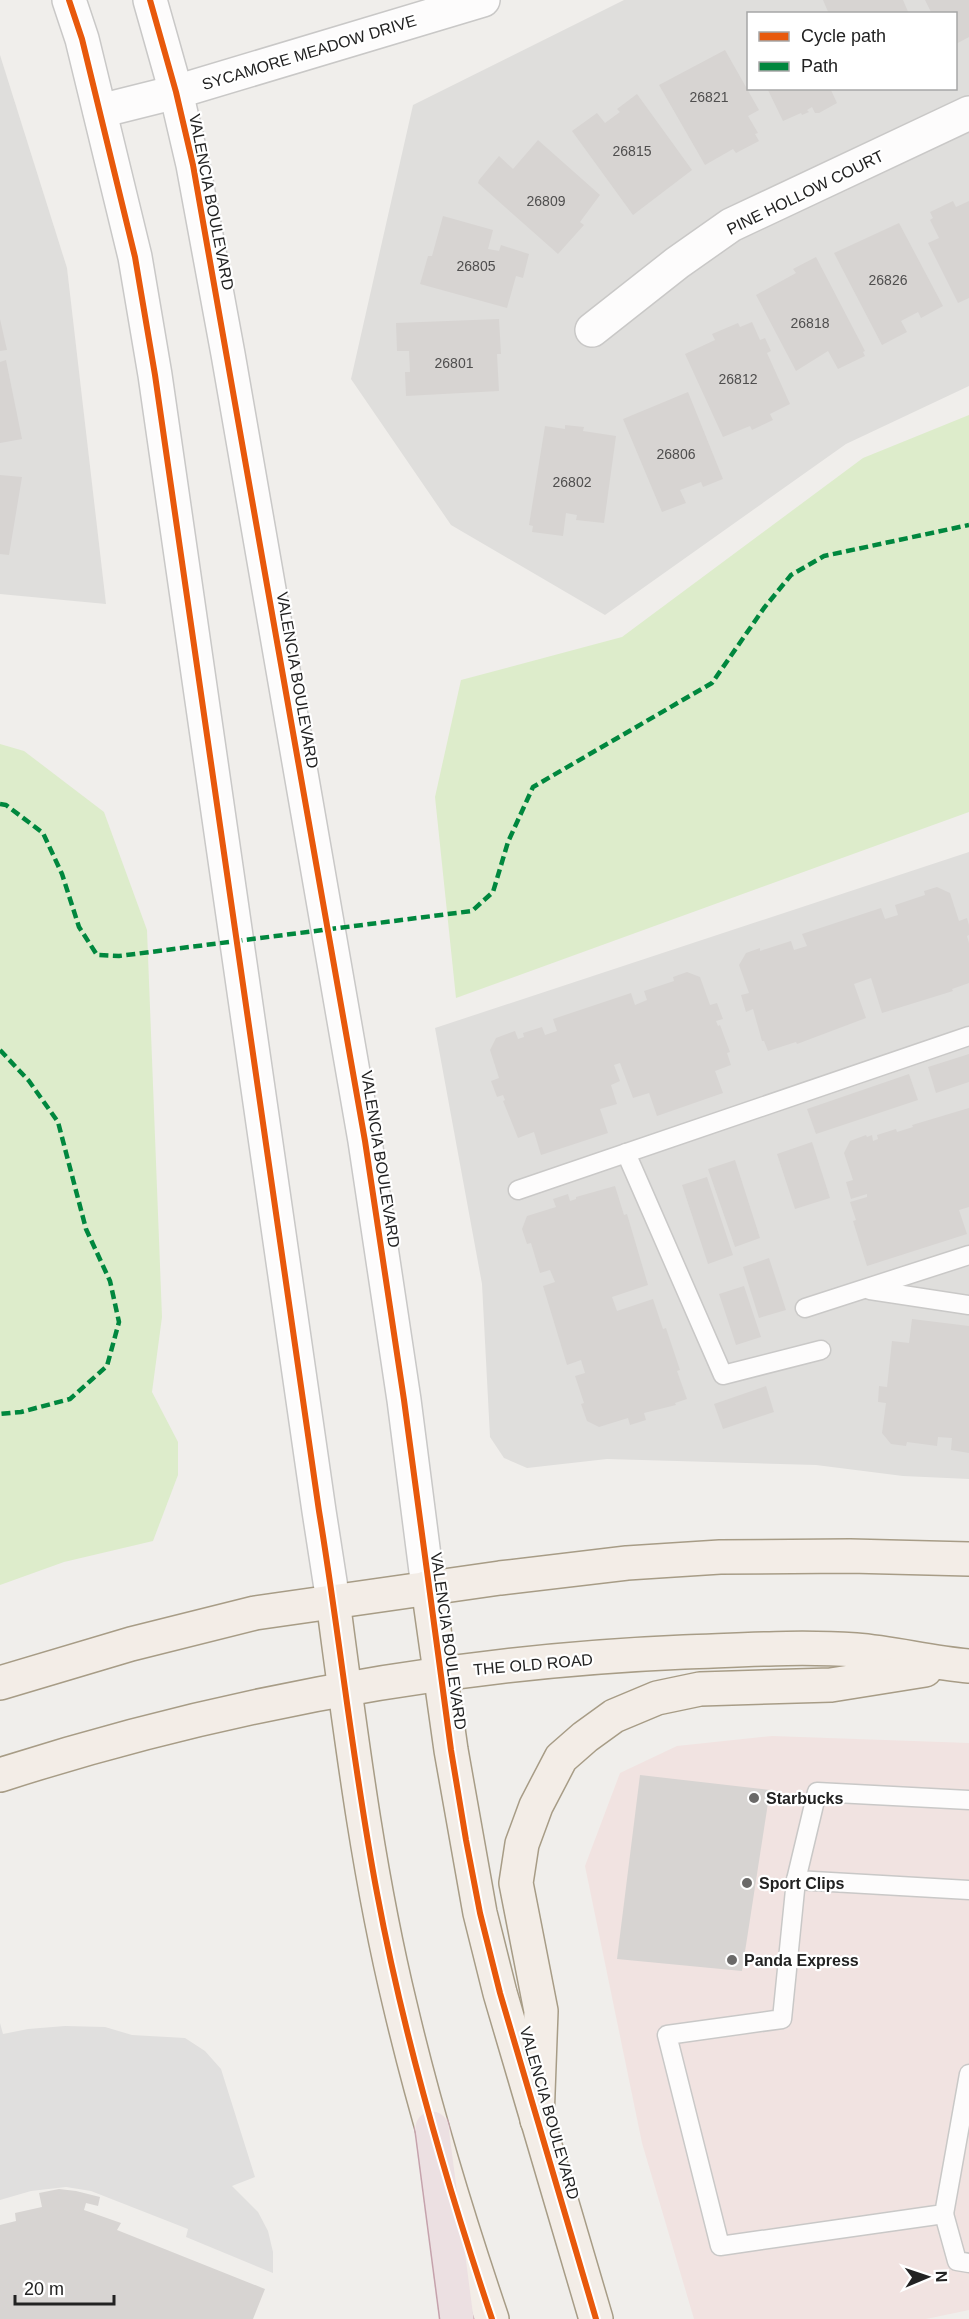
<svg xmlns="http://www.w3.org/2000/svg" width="969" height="2319" font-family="Arial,sans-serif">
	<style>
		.residential { fill: #dfdedc; fill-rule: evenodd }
		.commercial { fill: #f1e3e1 }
		.grass { fill: #ddeccb }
		.parking { fill: #e0dfde }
		.building { fill: #d7d4d2 }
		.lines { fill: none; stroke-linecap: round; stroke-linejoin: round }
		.service-casing { stroke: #c9c8c7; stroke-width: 21 }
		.minor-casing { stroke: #c9c8c7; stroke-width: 36 }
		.tertiary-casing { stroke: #c9c8c7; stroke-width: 36 }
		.primary-casing { stroke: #a79c86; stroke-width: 36 }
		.motorway-casing { stroke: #c5a2ac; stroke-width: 36 }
		.service { stroke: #fdfcfc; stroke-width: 18 }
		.minor { stroke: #fdfcfc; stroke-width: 33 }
		.tertiary { stroke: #fdfcfc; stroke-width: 33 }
		.primary { stroke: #f3ede7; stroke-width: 33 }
		.motorway { stroke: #ece0e2; stroke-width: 33 }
		.quiet { stroke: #00873e; stroke-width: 4.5; stroke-dasharray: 9 4.5; stroke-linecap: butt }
		.cycleway-casing { stroke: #fff; stroke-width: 10 }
		.cycleway { stroke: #e8590c; stroke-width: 6 }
		.poi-dot { fill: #6a6968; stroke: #fff; stroke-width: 2 }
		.labels { text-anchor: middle; stroke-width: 4.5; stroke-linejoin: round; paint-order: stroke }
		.number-label { font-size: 14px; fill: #4f4e4e }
		.street-label { font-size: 16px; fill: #222; stroke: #fff }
		.poi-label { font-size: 16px; font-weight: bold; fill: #222; stroke: #fff; text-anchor: start }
	</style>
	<rect width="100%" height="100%" fill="#f0eeeb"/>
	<g class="residential">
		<path d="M624,0h345v386l-123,58 -241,171 -154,-90 -100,-146 62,-274zM748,14h208v74h-208z"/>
		<path d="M0,55l67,213 39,336 -106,-10z"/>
		<path d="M969,852v627l-66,-3 -87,-11 -209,-6 -80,9 -23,-10 -14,-21 -8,-153 -47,-256z"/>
	</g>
	<path class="commercial" d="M772,1736l197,7v567l-43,9h-232l-52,-176 -57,-277 35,-93 57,-27z"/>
	<g class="grass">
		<path d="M969,415v397l-513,186 -21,-201 26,-117 161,-43 241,-179z"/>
		<path d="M0,744l24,7 80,61 43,118 15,387 -10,75 26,50v33l-25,66 -89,21 -64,23z"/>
	</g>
	<path class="parking" d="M0,2023l3,11 25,-5 37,-3 40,1 27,8 53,3 20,13 16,18 34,108 -23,9 26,26 10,19 5,21v21l-87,-36 2,-8 -97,-38 -25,-4 -35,4 -31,9z"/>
	<g class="building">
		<path d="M823,0h80l6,14h-80z"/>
		<path d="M925,0h44v37l-13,7v-30h-24z"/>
		<path d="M725,50l34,60 -11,6 10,17 -3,1 4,7 -23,12 -3,-4 -28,16 -46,-80z"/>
		<path d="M767,88h63l7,15 -18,10h-4l-3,-6 -5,3 2,2 -7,3 -1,-2 -18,8z"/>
		<path d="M637,94l55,76 -59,45 -61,-84 25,-18 8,10 15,-11 -3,-3z"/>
		<path d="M538,140l62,55 -20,27 4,3 -26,29 -80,-71 1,-3 20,-24 14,13z"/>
		<path d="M953,201l3,6 13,-6v97l-11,5 -30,-60 11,-5 -9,-18 3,-2 -3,-6z"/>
		<path d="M443,216l50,14 -5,19 11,2 2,-6 28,9 -6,24 -7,-2 -9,32 -87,-24 8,-28h4z"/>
		<path d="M899,223l44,83 -22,12 -3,-6 -17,9 6,11 -25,13 -48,-92z"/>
		<path d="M816,257l49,94 -2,1 2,4 -27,13 -10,-18 -32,20 -40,-76 40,-22 -3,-4z"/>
		<path d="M0,319l7,31 -7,1z"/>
		<path d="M499,319l2,35h-4l2,37 -93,5 -1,-24h5l-1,-21h-12l-1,-28z"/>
		<path d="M752,322l8,18 5,-2 6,13 -4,2 23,51 -20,10 3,6 -21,10 -2,-4 -27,11 -38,-83 30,-14 -3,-6 26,-11 2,4z"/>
		<path d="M6,360l16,79 -22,4v-81z"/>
		<path d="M688,392l35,87 -20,8 -2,-5 -21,8 6,13 -24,9 -39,-93z"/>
		<path d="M565,425l19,2 -1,4 33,5 -12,87 -28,-3 1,-5 -11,-2 -3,23 -31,-4 1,-6 -4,-1 16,-99 20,3z"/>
		<path d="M0,475l22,2 -13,78 -9,-1z"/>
		<path d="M937,887l13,6 9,28 8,-3 2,7v10l-2,1 2,7v40l-17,6 1,2 -71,22 -11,-35 -17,6 12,34 -69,26 -1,-2 -28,9 -4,-10h-2l-9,-32 -7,3 -5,-17 8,-2 -10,-28 7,-12 14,-5v3l31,-10 3,9 13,-4 -5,-12 79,-26 4,11 13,-4 -3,-10 30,-10 -1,-4z"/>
		<path d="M687,972l13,5 10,28 7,-2 6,16 -7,2 2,5 2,-1 10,27 -3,1 4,12 -16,6 8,22 -66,23 -8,-23 -16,5 -13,-35 -6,2 6,16 -9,4 6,19 -17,5 8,24 -67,22 -7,-23 -16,6 -15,-37 2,-1 -2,-5 -6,2 -6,-16 8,-3 -9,-28 6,-12 19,-7 3,8 6,-2 -1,-4 19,-6 3,8 12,-4 -4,-12 78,-26 4,12 12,-5 -3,-9 30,-10 -1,-4z"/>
		<path d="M969,1054v28l-33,11 -8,-26z"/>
		<path d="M909,1074l9,26 -102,34 -9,-25z"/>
		<path d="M969,1108v99l-10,3 8,24 -100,32 -14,-45 3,-1 -6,-18 17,-5v-3l-16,5 -5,-17 7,-2 -9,-27 6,-12 16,-6 1,2 5,-2 1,6 5,-2 -1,-4 19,-6 1,3 16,-5 -1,-2z"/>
		<path d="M812,1142l18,56 -35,11 -18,-55z"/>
		<path d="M735,1160l25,78 -25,9 -27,-78z"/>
		<path d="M707,1177l26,78 -25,9 -26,-79z"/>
		<path d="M615,1186l9,29 3,-1 21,71 -36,12 5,14 36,-12 10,30 3,-1 14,42 -3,1 10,28 -12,4 1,2 -32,8 2,7 -16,5 -2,-7 -29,9 -12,-6 -6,-17 3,-1 -9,-27 10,-3 -4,-13 -14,5 -24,-79 12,-4 -5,-12 -10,3 -9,-30 -4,1 -5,-15 5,-13 29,-9 -3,-8 15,-5 2,7 6,-2v-2z"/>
		<path d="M769,1258l17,52 -27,8 -16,-51z"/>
		<path d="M744,1286l17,51 -25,8 -17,-51z"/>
		<path d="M912,1319l57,7v127l-18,-3 1,-12 -14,-1 -1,9 -30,-4 -1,4 -15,-2 -9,-11 4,-30 -8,-1 1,-16 8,1 5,-46 17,2z"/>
		<path d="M766,1386l8,26 -51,17 -9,-25z"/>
		<path d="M640,1775l130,15 -28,181 -125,-12z"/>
		<path d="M59,2189l17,2 24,6 -2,9 -12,-3 -2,7 37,13 -4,7 148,59 -12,30h-253v-94l16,-4 -1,-8 27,-6 -3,-14z"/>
	</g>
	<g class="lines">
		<defs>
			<g id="service">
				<path d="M626,1153l97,222 98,-25"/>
				<path d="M518,1190l451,-154"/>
				<path d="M870,1290l99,15"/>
				<path d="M805,1308l164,-53"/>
				<path d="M969,1800l-152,-8 -21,88 173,10"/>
				<path d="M796,1880l-14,139 -115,16 53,211 224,-32 25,-140"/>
				<path d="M944,2214l13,47 12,2"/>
			</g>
			<path id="minor" d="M592,330l85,-67 54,-38 238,-112"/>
			<g id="tertiary">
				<path d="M69,0l13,39 53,218 20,118 164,1136 14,90"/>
				<path d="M150,0l26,92 17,73 35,189 137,787 39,259 24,187"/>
				<path d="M100,111l76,-19 307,-92"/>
			</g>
			<g id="primary">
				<path d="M428,1587l23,163 29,163 20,80 96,326"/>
				<path d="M333,1601c18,135 35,272 67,404 25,106 57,211 92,314"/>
				<path d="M0,1683l131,-39 124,-31 245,-35 127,-15 93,-6 130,-1 119,3"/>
				<path d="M0,1775c221,-71 452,-113 684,-123 57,-2 115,-6 172,-2 38,3 75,13 113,16"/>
				<path d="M537,2120l4,-109 -25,-128 6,-39 14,-38 25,-48 24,-21 29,-21 43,-18 43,-9 131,-4 94,-15"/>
			</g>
			<path id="motorway" d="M432,2128l25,191"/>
		</defs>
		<use href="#service" class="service-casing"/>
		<use href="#minor" class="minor-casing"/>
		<use href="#tertiary" class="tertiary-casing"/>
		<use href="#primary" class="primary-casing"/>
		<use href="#motorway" class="motorway-casing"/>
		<use href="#service" class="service"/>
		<use href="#minor" class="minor"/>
		<use href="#tertiary" class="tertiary"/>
		<use href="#primary" class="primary"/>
		<use href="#motorway" class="motorway"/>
		<g class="quiet">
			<path d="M0,804l6,1 37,28 19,41 17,53 18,28 22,1 353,-45 21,-19 15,-50 25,-55 179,-104 52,-75 27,-33 33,-19 145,-31"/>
			<path d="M0,1050l29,31 29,41 28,107 24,52 9,41 -12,44 -37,33 -49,13 -21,2"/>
		</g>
		<defs>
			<g id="cycleway">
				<path d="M69,0l13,39 53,218 20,118 164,1136c21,127 34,256 58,382 27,145 68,286 115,426"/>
				<path d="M150,0l26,92 17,73 172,976 39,259 47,350 15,90 14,73 20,80 96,326"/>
			</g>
		</defs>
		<use href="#cycleway" class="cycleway-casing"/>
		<use href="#cycleway" class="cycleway"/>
	</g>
	<g class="poi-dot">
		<circle cx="754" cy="1798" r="6"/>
		<circle cx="747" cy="1883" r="6"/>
		<circle cx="732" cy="1960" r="6"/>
	</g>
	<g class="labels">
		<g class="number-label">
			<text x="709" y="102">26821</text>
			<text x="632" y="156">26815</text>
			<text x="546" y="206">26809</text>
			<text x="476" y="271">26805</text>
			<text x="888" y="285">26826</text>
			<text x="810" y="328">26818</text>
			<text x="454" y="368">26801</text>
			<text x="738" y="384">26812</text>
			<text x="676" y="459">26806</text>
			<text x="572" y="487">26802</text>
		</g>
		<g class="street-label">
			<text transform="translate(309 52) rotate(-17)" y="6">SYCAMORE MEADOW DRIVE</text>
			<text transform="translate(805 192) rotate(-26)" y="6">PINE HOLLOW COURT</text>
			<text transform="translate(212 202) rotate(79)" y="6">VALENCIA BOULEVARD</text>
			<text transform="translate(298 680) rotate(80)" y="6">VALENCIA BOULEVARD</text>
			<text transform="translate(381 1159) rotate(81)" y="6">VALENCIA BOULEVARD</text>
			<text transform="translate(449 1641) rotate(82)" y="6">VALENCIA BOULEVARD</text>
			<text transform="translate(533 1664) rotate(-5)" y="6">THE OLD ROAD</text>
			<text transform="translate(550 2113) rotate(74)" y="6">VALENCIA BOULEVARD</text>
		</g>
		<g class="poi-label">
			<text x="766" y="1804">Starbucks</text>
			<text x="759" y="1889">Sport Clips</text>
			<text x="744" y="1966">Panda Express</text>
		</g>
	</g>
	<rect x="747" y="12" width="210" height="78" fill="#ffffff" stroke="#a7a7a7" stroke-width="1.5"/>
	<rect x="759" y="32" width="30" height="9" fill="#e8590c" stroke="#a7a7a7" stroke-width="1.5"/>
	<text x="801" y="42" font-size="18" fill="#222222">Cycle path</text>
	<rect x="759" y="62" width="30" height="9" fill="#00873e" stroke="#a7a7a7" stroke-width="1.5"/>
	<text x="801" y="72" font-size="18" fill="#222222">Path</text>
	<g transform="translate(927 2277) rotate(88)" stroke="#ffffff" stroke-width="4.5" paint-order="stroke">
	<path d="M0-4.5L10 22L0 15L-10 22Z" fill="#222222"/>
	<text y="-9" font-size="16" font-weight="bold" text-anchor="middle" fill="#222222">N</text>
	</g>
	<path d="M15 2295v9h99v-9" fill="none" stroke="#222222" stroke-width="3"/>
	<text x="24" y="2295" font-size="18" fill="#222222" stroke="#ffffff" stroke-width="4.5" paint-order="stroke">20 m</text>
</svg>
